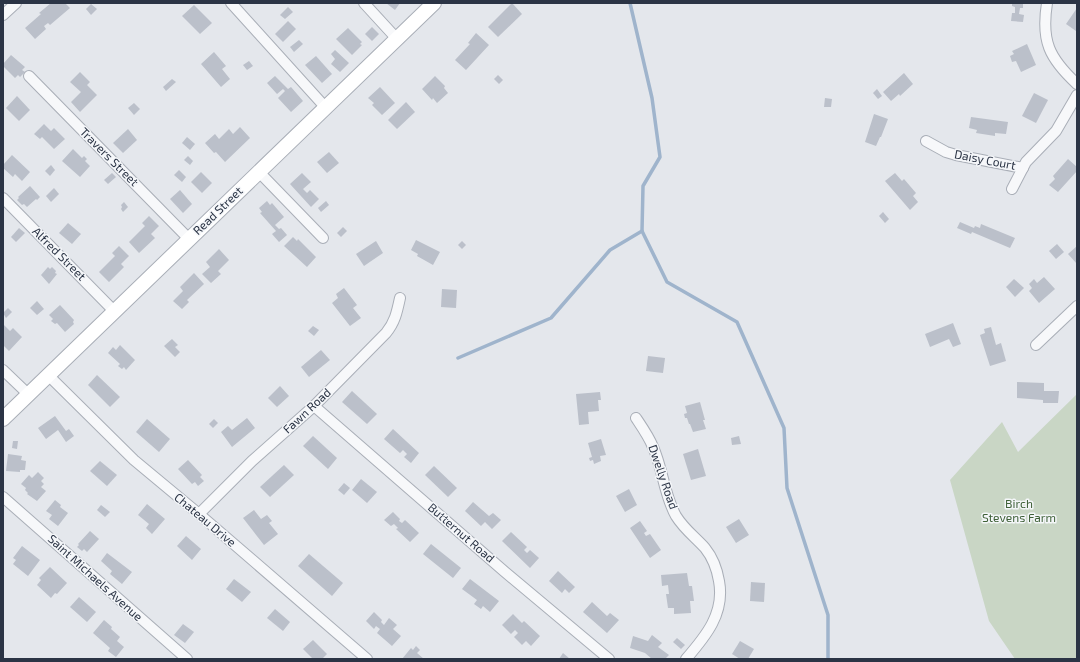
<svg xmlns="http://www.w3.org/2000/svg" width="1080" height="662" font-family="'Exo 2',sans-serif">
	<style>
		.green { fill: #c9d6c5 }
		.lines { fill: none; stroke-linecap: round; stroke-linejoin: round }
		.stream { stroke: #9fb4cc; stroke-width: 3.5 }
		.building { fill: #bbc0ca }
		.minor-casing { stroke: #a9aeb7; stroke-width: 12 }
		.secondary-casing { stroke: #a9aeb7; stroke-width: 16 }
		.minor { stroke: #f7f8fa; stroke-width: 10 }
		.secondary { stroke: #fff; stroke-width: 14 }
		.labels { text-anchor: middle; stroke-width: 3; stroke-linejoin: round; paint-order: stroke }
		.street-label { font-size: 12px; fill: #2b3445; stroke: #f4f6f9 }
		.park-label { font-size: 12px; fill: #3f6138; stroke: #f4f6f9 }
	</style>
	<rect width="100%" height="100%" fill="#e4e7ec"/>
	<path class="green" d="M1077,394v265h-62l-26,-38 -39,-141 52,-58 16,30z"/>
	<g class="lines">
		<g class="stream">
			<path d="M630,3l22,95 8,59 -17,29 -1,45 25,51 70,40 47,106 3,60 41,127v44"/>
			<path d="M458,358l93,-40 59,-68 32,-19"/>
		</g>
	</g>
	<g class="building">
		<path d="M51,3h14l5,5 -20,17 -2,-2 -4,3 2,3 -11,10 -10,-11 16,-14 -2,-1z"/>
		<path d="M386,3h14l-5,7z"/>
		<path d="M512,3l10,11 -24,23 -10,-10z"/>
		<path d="M1012,3h11v5h-3l-1,6 5,1 -1,7 -12,-1 1,-8h3v-6l-3,-1z"/>
		<path d="M91,4l6,5 -6,6 -5,-6z"/>
		<path d="M194,5l18,18 -12,11 -18,-18z"/>
		<path d="M288,7l5,5 -8,7 -5,-4z"/>
		<path d="M1077,8v22l-1,1 -10,-7z"/>
		<path d="M288,21l8,8 -13,13 -8,-8z"/>
		<path d="M372,27l7,7 -7,7 -7,-7z"/>
		<path d="M348,28l14,14 -2,2 2,1 -10,10 -16,-16z"/>
		<path d="M476,33l13,12 -23,25 -11,-10 15,-16 -2,-1z"/>
		<path d="M299,40l4,4 -9,8 -4,-5z"/>
		<path d="M1027,44l9,21 -15,7 -5,-11 -4,1 -2,-6 4,-2 -2,-3z"/>
		<path d="M335,50l14,13 -9,9 -9,-8 4,-5 -4,-5z"/>
		<path d="M214,52l12,14 -4,3 8,10 -9,8 -20,-23z"/>
		<path d="M11,55l14,12 -3,3 3,2 -5,5 -2,-2 -3,3 -12,-12v-2z"/>
		<path d="M316,56l16,18 -10,9 -17,-18z"/>
		<path d="M249,61l4,5 -6,4 -4,-5z"/>
		<path d="M80,72l10,10 -3,3 10,10 -17,17 -9,-10 10,-10 -11,-10z"/>
		<path d="M904,73l9,11 -13,12 -1,-2 -8,7 -8,-9z"/>
		<path d="M498,75l5,5 -4,4 -5,-5z"/>
		<path d="M275,76l13,13 3,-2 12,14 -12,11 -13,-14 7,-7 -2,-2 -6,5 -10,-11z"/>
		<path d="M435,76l10,10 -1,2 4,5 -11,10 -4,-5 -1,2 -10,-11z"/>
		<path d="M172,79l4,3 -10,9 -3,-4z"/>
		<path d="M380,87l15,16 -13,12 -10,-10 2,-2 -6,-5z"/>
		<path d="M877,89l5,7 -4,3 -5,-6z"/>
		<path d="M1034,93l14,7 -12,23 -14,-7z"/>
		<path d="M17,96l13,14 -11,11 -13,-13z"/>
		<path d="M825,98l7,1 -1,8h-7z"/>
		<path d="M406,102l9,10 -18,17 -9,-9z"/>
		<path d="M134,103l6,6 -6,6 -6,-7z"/>
		<path d="M874,114l14,5 -7,18h-1l-4,9 -11,-4z"/>
		<path d="M971,117l37,5 -2,12 -11,-1v3l-19,-3 1,-3 -8,-2z"/>
		<path d="M44,124l7,7 3,-3 11,11 -11,10 -12,-12 -2,2 -6,-5z"/>
		<path d="M240,127l10,11 -25,24 -9,-10 -2,1 -9,-10 10,-9 4,5 10,-10 4,5z"/>
		<path d="M128,129l9,11 -14,13 -10,-10z"/>
		<path d="M187,137l8,7 -5,6 -8,-7z"/>
		<path d="M73,149l9,9 2,-2 3,3 -2,2 5,5 -10,11 -18,-16z"/>
		<path d="M329,152l10,11 -12,10 -10,-11z"/>
		<path d="M12,155l18,17 -8,9 -7,-7 -2,3 -10,-9v-3z"/>
		<path d="M188,156l5,5 -3,4 -6,-5z"/>
		<path d="M1068,159l9,8v4l-19,21 -9,-7 6,-6 -2,-3z"/>
		<path d="M51,165l4,5 -5,6 -5,-5z"/>
		<path d="M179,170l7,7 -4,5 -8,-7z"/>
		<path d="M201,172l11,11 -10,10 -11,-11z"/>
		<path d="M112,173l4,4 -8,7 -4,-4z"/>
		<path d="M302,173l9,9 -8,7 4,4 3,-3 9,9 -8,8 -21,-23z"/>
		<path d="M895,173l7,8 2,-2 12,14 -3,3 5,6 -8,8 -25,-29z"/>
		<path d="M30,186l10,11 -3,3 -1,-1 -9,8 -3,-3 -2,1 -5,-5 2,-2 -1,-1z"/>
		<path d="M54,188l5,6 -8,8 -5,-6z"/>
		<path d="M180,190l12,14 -9,9 -13,-14z"/>
		<path d="M267,201l3,4 2,-2 12,14 -9,8 4,4 2,-1 6,7 -8,7 -7,-8 4,-3 -16,-18 2,-1 -3,-4z"/>
		<path d="M326,201l3,4 -8,7 -3,-4z"/>
		<path d="M124,202l4,5 -5,5 -2,-3 1,-2 -1,-2z"/>
		<path d="M883,212l6,7 -4,4 -6,-7z"/>
		<path d="M149,216l10,10 -8,8 4,4 -16,15 -10,-11 16,-16 -3,-3z"/>
		<path d="M960,222l14,6 1,-2 5,2 1,-4 34,14 -5,10 -38,-16 -1,2 -14,-6z"/>
		<path d="M68,223l13,11 -9,10 -13,-11z"/>
		<path d="M343,227l4,4 -6,6 -4,-4z"/>
		<path d="M19,228l6,5 -9,9 -5,-5z"/>
		<path d="M293,237l4,4 1,-2 18,18 -9,10 -23,-21z"/>
		<path d="M416,240l24,12 -7,13 -16,-9 1,-2 -7,-4z"/>
		<path d="M376,241l7,12 -19,13 -8,-12z"/>
		<path d="M462,241l4,4 -4,4 -4,-4z"/>
		<path d="M1057,244l7,8 -8,7 -7,-8z"/>
		<path d="M119,246l10,10 -8,8 3,3 -15,15 -10,-10 16,-16 -3,-3z"/>
		<path d="M1077,246v18l-9,-10z"/>
		<path d="M219,249l10,11 -11,11 3,3 -10,9 -9,-9 8,-7 -4,-5z"/>
		<path d="M48,267l2,2 2,-2 4,4 -1,2 2,1 -8,10 -8,-9z"/>
		<path d="M194,273l10,11 -17,16 2,2 -7,7 -9,-8 10,-10 -3,-4z"/>
		<path d="M1044,277l11,12 -16,14 -10,-12 3,-3 -3,-4 5,-5 3,4z"/>
		<path d="M1014,279l10,9 -9,9 -9,-10z"/>
		<path d="M344,288l13,17 -4,3 8,10 -11,8 -18,-23 6,-5 -2,-4z"/>
		<path d="M442,289l15,1 -1,18 -15,-1z"/>
		<path d="M37,301l7,8 -7,6 -7,-7z"/>
		<path d="M60,305l14,15 -1,2 1,2 -9,8 -8,-9 -2,1 -4,-3 2,-2 -4,-4z"/>
		<path d="M8,308l4,4 -6,6 -3,-5z"/>
		<path d="M953,323l8,21 -8,3 -4,-8 -19,8 -5,-13z"/>
		<path d="M3,324l7,7 3,-3 9,9 -13,14 -6,-6z"/>
		<path d="M313,326l6,4 -5,6 -6,-5z"/>
		<path d="M991,327l5,18 5,-2 5,18 -16,5 -10,-31 5,-2 -1,-4z"/>
		<path d="M172,339l6,6 -3,2 5,5 -5,5 -11,-11z"/>
		<path d="M120,345l15,15 -9,10 -2,-3 -2,2 -4,-3 2,-2 -12,-11 5,-6 3,3z"/>
		<path d="M321,350l9,10 -21,17 -8,-10z"/>
		<path d="M648,356l17,2 -2,15 -17,-2z"/>
		<path d="M97,375l23,22 -10,10 -22,-22z"/>
		<path d="M1017,382l27,1v8h15l-1,12h-15v-3l-26,-2z"/>
		<path d="M280,386l9,10 -12,11 -9,-9z"/>
		<path d="M352,391l25,23 -10,10 -25,-22z"/>
		<path d="M600,392l1,8h-3l1,11 -11,1 1,12 -10,1 -3,-31z"/>
		<path d="M700,402l5,18h-2l3,9 -13,3 -3,-8h-1l-2,-6h-2l-1,-4 3,-1 -2,-7z"/>
		<path d="M55,416l11,15 3,-2 5,7 -8,6 -8,-12 -12,9 -8,-11z"/>
		<path d="M247,418l8,10 -23,19 -11,-15 7,-6 4,4z"/>
		<path d="M147,419l23,20 -11,13 -23,-20z"/>
		<path d="M214,419l4,4 -5,5 -4,-4z"/>
		<path d="M393,429l26,24 -8,10 -7,-6 3,-3 -4,-4 -3,3 -16,-14z"/>
		<path d="M313,436l24,22 -9,11 -25,-23z"/>
		<path d="M739,436l2,8 -9,1 -1,-7z"/>
		<path d="M601,439l5,16 -6,1 1,5 -7,3 -1,-4 -3,1 -1,-3 3,-1 -4,-14z"/>
		<path d="M13,441h5l-1,8 -5,-1z"/>
		<path d="M698,449l8,27 -15,4 -8,-26z"/>
		<path d="M8,454l14,2 -1,4 5,1 -1,9h-5v2l-14,-1z"/>
		<path d="M188,460l14,15 -2,2 4,4 -6,5 -3,-4 -3,2 -14,-15z"/>
		<path d="M100,461l17,14 -10,11 -17,-15z"/>
		<path d="M284,465l10,10 -24,22 -10,-10z"/>
		<path d="M434,466l23,22 -9,9 -23,-22z"/>
		<path d="M38,472l6,6 -3,3 3,3 -3,3 5,4 -9,10 -10,-7 1,-1 -3,-3 1,-2 -5,-4 8,-9 3,3z"/>
		<path d="M361,479l16,13 -10,11 -15,-13z"/>
		<path d="M344,483l6,5 -6,7 -6,-5z"/>
		<path d="M629,489l8,16 -12,7 -9,-16z"/>
		<path d="M55,500l6,5 -1,2 8,6 -10,13 -9,-7 3,-4 -6,-4z"/>
		<path d="M473,502l16,14 4,-3 8,7 -9,9 -7,-7 -4,4 -16,-15z"/>
		<path d="M147,504l18,15 -13,15 -6,-6 3,-4 -11,-9z"/>
		<path d="M101,505l9,7 -5,5 -8,-7z"/>
		<path d="M254,510l7,9 6,-4 5,6 -3,2 9,11 -14,11 -21,-27z"/>
		<path d="M393,512l7,7 -1,2 3,2 3,-3 14,13 -9,9 -14,-13 2,-1 -4,-4 -3,2 -7,-6z"/>
		<path d="M739,519l10,16 -13,8 -10,-16z"/>
		<path d="M640,521l7,10 -3,2 2,3 4,-2 11,16 -11,8 -20,-30z"/>
		<path d="M90,531l9,8 -12,13 -3,-3 -2,2 -5,-4 2,-2 -1,-1z"/>
		<path d="M511,532l16,15 -3,3 3,3 3,-3 9,8 -9,10 -28,-27z"/>
		<path d="M186,536l15,13 -9,11 -15,-14z"/>
		<path d="M431,544l30,24 -8,10 -30,-24z"/>
		<path d="M22,546l18,14 -12,16 -15,-12 3,-4 -3,-2z"/>
		<path d="M107,553l25,19 -10,12 -12,-10 2,-3 -11,-10z"/>
		<path d="M309,554l34,29 -11,13 -34,-30z"/>
		<path d="M50,567l17,16 -10,11 -2,-1 -4,5 -14,-13 4,-5 -2,-2z"/>
		<path d="M558,571l17,16 -6,6 -4,-4 -3,4 -13,-12z"/>
		<path d="M687,573l2,13h3l2,15h-4l1,12 -17,1v-6h-6l-2,-14h3l-1,-9 -6,1 -1,-11z"/>
		<path d="M234,579l17,13 -9,10 -16,-13z"/>
		<path d="M470,579l29,22 -9,11 -7,-6 -2,3 -7,-5 3,-4 -15,-11z"/>
		<path d="M751,582l14,1 -1,19 -14,-1z"/>
		<path d="M79,597l17,15 -9,10 -17,-15z"/>
		<path d="M592,602l15,14 3,-3 9,7 -12,13 -24,-21z"/>
		<path d="M275,609l15,13 -7,9 -16,-13z"/>
		<path d="M374,612l8,8 -1,2 3,3 5,-7 8,7 -4,4 8,7 -9,10 -15,-13 3,-4 -4,-3 -2,3 -8,-8z"/>
		<path d="M513,614l9,9 2,-2 16,15 -9,10 -5,-5 -4,4 -8,-8 4,-4 -3,-3 -4,4 -9,-9z"/>
		<path d="M104,620l8,7 -1,2 9,8 -3,4 7,6 -8,10 -8,-6 2,-3 -17,-15z"/>
		<path d="M183,624l11,8 -9,11 -11,-8z"/>
		<path d="M652,635l10,8 -4,4 11,8 -4,4h-13l-7,-6 -15,-5 3,-12 15,5z"/>
		<path d="M677,638l8,7 -4,4 -8,-7z"/>
		<path d="M313,640l14,14 -5,5h-9l-10,-10z"/>
		<path d="M740,641l14,8 -6,10h-8l-8,-5z"/>
		<path d="M416,646l4,4 -3,3 7,6h-22l9,-11 2,2z"/>
		<path d="M563,653l7,6h-11z"/>
	</g>
	<g class="lines">
		<defs>
			<g id="minor">
				<path d="M231,3l95,105"/>
				<path d="M364,3l33,36"/>
				<path d="M1047,3c-6,38 2,55 30,81"/>
				<path d="M3,15l13,-12"/>
				<path d="M29,76l160,163"/>
				<path d="M926,141l20,11 10,3 67,13"/>
				<path d="M259,172l64,66"/>
				<path d="M1012,189l14,-27 30,-31 21,-36"/>
				<path d="M3,198l111,113"/>
				<path d="M1036,345l41,-39"/>
				<path d="M3,370l25,24"/>
				<path d="M48,375l86,85 65,54 168,145"/>
				<path d="M314,406l191,166 104,87"/>
				<path d="M636,418c6,9 13,19 17,29 10,22 11,48 23,69 8,13 19,21 29,32 8,10 12,21 14,33 6,32 -13,55 -33,78"/>
				<path d="M3,497l184,162"/>
				<path d="M199,514l53,-53 62,-55 72,-73c9,-11 11,-21 14,-35"/>
			</g>
			<path id="secondary" d="M3,419l431,-416"/>
		</defs>
		<use href="#minor" class="minor-casing"/>
		<use href="#secondary" class="secondary-casing"/>
		<use href="#minor" class="minor"/>
		<use href="#secondary" class="secondary"/>
	</g>
	<g class="labels">
		<g class="street-label">
			<text transform="translate(109 157) rotate(45)" y="4">Travers Street</text>
			<text transform="translate(985 160) rotate(11)" y="4">Daisy Court</text>
			<text transform="translate(218 211) rotate(-44)" y="4">Read Street</text>
			<text transform="translate(59 254) rotate(45)" y="4">Alfred Street</text>
			<text transform="translate(307 411) rotate(-43)" y="4">Fawn Road</text>
			<text transform="translate(663 477) rotate(71)" y="4">Dwelly Road</text>
			<text transform="translate(205 520) rotate(40)" y="4">Chateau Drive</text>
			<text transform="translate(461 533) rotate(41)" y="4">Butternut Road</text>
			<text transform="translate(95 578) rotate(42)" y="4">Saint Michaels Avenue</text>
		</g>
		<g class="park-label">
			<text x="1019" y="508">Birch<tspan x="1019" dy="14">Stevens Farm</tspan></text>
		</g>
	</g>
	<rect width="1080" height="662" fill="none" stroke="#2b3445" stroke-width="8"/>
</svg>
